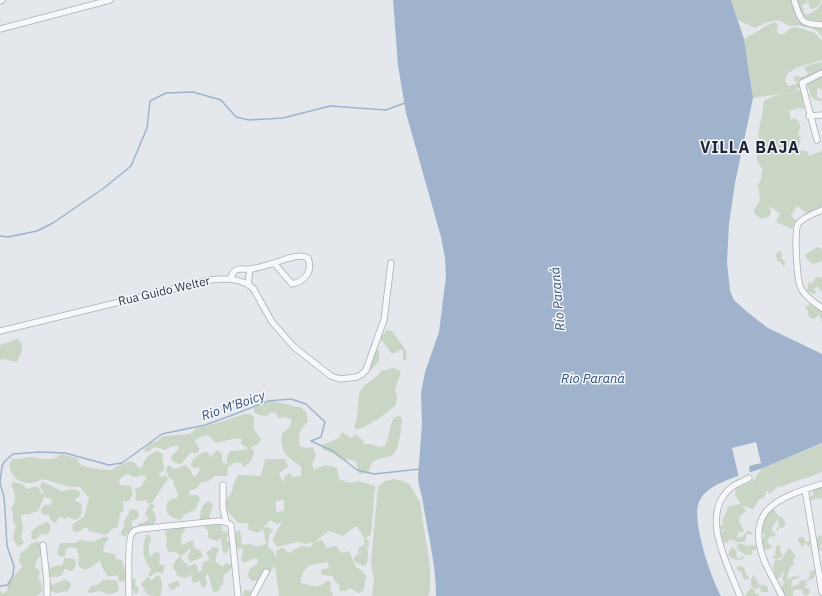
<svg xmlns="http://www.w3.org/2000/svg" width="822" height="596" font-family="'IBM Plex Sans',sans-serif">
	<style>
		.green { fill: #c9d6c5; fill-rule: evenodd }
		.water { fill: #9fb4cc }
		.pier { fill: #e4e7ec }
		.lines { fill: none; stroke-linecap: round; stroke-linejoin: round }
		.stream { stroke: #9fb4cc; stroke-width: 1.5 }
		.minor-casing { stroke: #a9aeb7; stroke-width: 7 }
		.minor { stroke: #f7f8fa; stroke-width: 5.5 }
		.labels { text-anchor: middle; stroke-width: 3; stroke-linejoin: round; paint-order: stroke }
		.street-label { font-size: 12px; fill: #2b3445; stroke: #f4f6f9 }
		.water-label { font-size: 13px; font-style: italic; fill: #34527a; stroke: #f4f6f9 }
		.district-label { font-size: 16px; font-weight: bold; letter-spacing: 1px; fill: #1d2536; stroke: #f4f6f9 }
	</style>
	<rect width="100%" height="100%" fill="#e4e7ec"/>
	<g class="green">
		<path d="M731,0h76l1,2 -6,3 3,10c8,-1 13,-6 17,-13v35c-5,-11 -23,-12 -34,-11 -9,-11 -23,-3 -33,2l-17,-8z"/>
		<path d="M808,0h14l-6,8 -6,1z"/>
		<path d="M773,22l5,2 -1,6 1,4h6l7,-6 5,-1 19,6 7,8v19l-26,8 -9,6 -2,7 3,5 6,-1 4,-3 3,4 -8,6 -40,6 -9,-59z"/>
		<path d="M822,62v11l-19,9 -9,-1v-5l8,1 6,-3 -4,-6 5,-3z"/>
		<path d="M822,76v14l-3,-2 -2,1v8l5,2v2c-13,0 -10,-7 -15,-16l2,-4 7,-1z"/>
		<path d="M805,88l5,13 -8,2 3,6 -6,-1 -10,3 2,9 4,-2 4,4 2,6 -2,2 -1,4 3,4 -3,13h9l2,5 13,-5v55l-15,7 -10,-7 -6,10 5,4 -4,9 -16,-7 4,-9 -11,-7 2,6 -2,5 -8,2 -6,-5 -1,-4 6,-10 -2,-15 3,-6 1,-10 -5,-9 -1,-9 4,-10c-5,-11 5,-26 3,-39 11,-9 28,-8 42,-14z"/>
		<path d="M817,247l5,2v12l-9,3 -7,-6 -1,-3z"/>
		<path d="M780,251l2,4 -1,4 4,2v3l-2,3 -3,-6h-4l2,-2 -2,-2v-3z"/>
		<path d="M815,277h4l3,1v14l-5,-6 -3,3 2,3 -2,2 -7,-3 2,-9 4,1z"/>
		<path d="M812,303l2,3 8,4v12l-3,-7 -4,4 -5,-1 -2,-4v-3l-3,-4z"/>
		<path d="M387,330l5,1 14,19 1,8 -2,3 -2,-1v-10h-3l-7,4c-5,-4 -7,-10 -12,-13v-4z"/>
		<path d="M18,339l4,5v7l-5,11 -14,-3 -3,1v-15z"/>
		<path d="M375,350h4v11l-9,10 -4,2 -4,-2 1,-4 7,-2z"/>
		<path d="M393,368l4,1 4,3 -6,18 2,7 -1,8c-12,10 -25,20 -40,25l-2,-3c5,-10 3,-22 5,-32 2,-11 17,-15 22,-24z"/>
		<path d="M272,401c6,2 9,1 14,3 6,1 6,3 14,3l6,5 2,9c-8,9 -10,13 -8,25l5,2 8,-1 3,8 -4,9 2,6c9,-5 13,-6 23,-2l2,11 10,4 9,-2 17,5 -4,49 -6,3 4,3v4l-2,3c2,4 1,13 -1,17l-3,1 -9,-5v-4l5,-4 -1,-4 1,-2 4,-1c4,-8 -2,-13 -7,-20l-13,10 -14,-5 -15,11 8,-2 5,8 9,-2 5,7 8,-2 7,16 5,3 6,7 -2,4 -1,9 -5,3 -10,-5 -3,3h-6l-1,-7 -4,-2 -3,-6 -10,-1 -1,-5 8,-2 -1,-6c-19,4 -23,0 -28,21 11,2 18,7 27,-2h4l-1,8 3,4 -1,3h-53l-4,-31 -21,31h-12l3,-6 7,1 5,-11 -5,1 -3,-3 -1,-4 2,-6 7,-4 1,-5h-5l-10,4 -2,-5 2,-6 -1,-4 -6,1 -1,-15 2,-3 3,-1 2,15 9,-1 6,3 9,-3 -3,-15 -5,4 -9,-3 -1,-7h-10l-10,-11 -3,-11c9,-8 7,-17 13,-26l22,1 3,-7 2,-10h20l3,8 -9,6 4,10 1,-6 5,-4 4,4 8,-1v-9c-14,-12 -21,-12 -19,-33l7,-7 3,-7 -7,-3 -7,1 -2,-5 -4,-1 -5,4 -8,-1 -5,-3v-6zM284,500v11l-8,1v-11zM270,520l7,4 5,-2 -10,18 5,7 20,-5 9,2 7,-2 -2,5 -10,-1 -12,7 -6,-5 -6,2 -1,7 -3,-6 -5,-4 1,-12 4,-5 -5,-3 -5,1z"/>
		<path d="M244,414h6l4,4v11l7,10 -3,5 -8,4 4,2c0,8 -4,15 -12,17v-4h-8l-6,4 -1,9h-13c-4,5 -7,7 -13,6l-4,6 -8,3 1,4h8l2,5 -5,10 -12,5v3l-3,2c-11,-3 -15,-6 -13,-17l4,-4 6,-1 1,-5 -5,-9 1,-4 -4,-1c-3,-5 -5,-8 -3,-13l2,-1 5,4 12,-4 5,6 2,5h3l4,-7 -1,-2 -5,1 -3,-3c2,-8 8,-12 16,-13l4,5 6,-7 5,4v8l5,2v-8l3,-5 13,-1 5,-2 -7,-4 1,-5c-10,-2 -17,3 -26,4l-6,-6 -4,-2 -9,4 -3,3 4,3 1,6 -2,2h-7l-9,11 -5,-1 -4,-2 -1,-4c3,-4 7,-6 8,-11h-7l-7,4 -10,-3 -8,5 -3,-2 6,-7 7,-2 6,-5 27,-2 7,-6 24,-6z"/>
		<path d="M399,416l3,2c0,8 -3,31 -8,36 -6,5 -15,3 -21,8 -3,3 -3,7 -5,11l-9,1 -3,-12 -3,-2 -12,-1 -7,-5 -12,-5v-4l17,-7 3,-6 9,6 3,-2 2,-3 1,3 6,4 1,4c8,-2 13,5 21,2 5,-10 4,-21 9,-29z"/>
		<path d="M821,444h1v28c-13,6 -28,8 -40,15l-3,-1 -10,8 -1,-3h-2l-1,6 -6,3 -6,9 -11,-4 4,6 -6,5 -1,5 5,10 -4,2 -3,-5 2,5 -3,5 6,-1 5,-6h3l3,3 -2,1v-1h-4l-2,8h-9l-2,-2h-5l-2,3 -5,-1c-2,-6 -2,-8 3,-13v-2l-1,3h-5v-3l5,-4 -2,-3 5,-9 1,-5 13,-2 -6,-9 1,-6 18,-9 7,-11z"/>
		<path d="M158,451l5,3c-2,6 2,10 1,17l-5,2 1,4 6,-2 2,5 -3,3 -13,20 3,4 -3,3 3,4 1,6 -3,6 -15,1v-3l7,-2 4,-3 -4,-4 3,-8 3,-4h-4l-1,-3 -10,1 -1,-3 1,-3 -1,-7 6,-1 3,-6 2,-1v-4l-6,-1c-4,3 -7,2 -11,-1l-5,1 -5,6 1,4 11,1c2,7 2,9 -2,15l-6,1v5l1,4 -4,2 -2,13 -2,2 -4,1 -6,6 -17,-4 -2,-4 -4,1 -2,3 -7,1 -2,-4 2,-5 10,-6 5,-19 -9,-11c-14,1 -24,-5 -37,-8 -16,8 -30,4 -34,-14l4,-6c5,1 10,-1 15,-2 12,0 25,7 33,-3l16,4c1,2 1,4 3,6 4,4 26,6 32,6l3,-3 16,-6 5,3 3,5 4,-3c1,-9 7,-12 15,-15z"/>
		<path d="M394,479l9,2 7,4 10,17 10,65v23l-2,6h-56l2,-16 -3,-17 7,-76 7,-6z"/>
		<path d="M13,482l9,2 5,5c11,-4 10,-4 16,6v-4l-3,-4 2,-5c5,1 18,9 21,9 7,-1 8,-3 16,0l1,4 -2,3 -3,1v2l6,2c2,7 2,13 -5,17l-8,-3 -3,2 -4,-2 -3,1 -2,5c-5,-1 -6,-4 -7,-8l-7,-1 -1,-4 3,-5h6l2,-3 -1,-3 -7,-2 -6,14 -11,4 -2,-1 -4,2 2,11 -2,10 3,5 -5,5c-7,-5 -7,-13 -3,-20l-3,-6v-9l-2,-3c6,-7 4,-17 0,-24z"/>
		<path d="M822,485v14l-5,-1 -7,3 -2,-2 5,-4 -1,-3z"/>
		<path d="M208,501l5,3 -4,15 -2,2 -8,1 3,-15z"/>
		<path d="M131,509l6,1 2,5 -2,4 -4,1 -2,4 4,4 -5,4 -2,1 -3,4 -4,-2v-4l3,-3v-6z"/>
		<path d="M772,509l3,1 1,4h2v3l3,-1 5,7 -3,5 -4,-1v3l-2,1 -1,-2 3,-2 -1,-9 -6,10v4l4,2 -2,3 -4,-1 -3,5 5,6 -2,2h-6l-2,-5v-5l3,-3 -2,-3h-4l3,-6c-1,-8 4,-13 10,-18z"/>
		<path d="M47,522l3,2c1,5 0,7 -3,11l-6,-1 -6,6 -3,-1 -1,-7 5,-5z"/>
		<path d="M205,524l15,1 3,2 -1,4h3l4,3 -3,6 3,1 1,6 -4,6h-3l-2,-15 -4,3 -9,-3v-8l-4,-2z"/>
		<path d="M171,527h14v3c-4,5 -5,9 -3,15l11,-5 1,8 6,2 3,5 -2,3 -11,4 -2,-4v-4l3,-2 -1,-3 -9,7 3,7h3l1,4 6,-3 4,2 -1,2 2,4 3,-2v-5l1,-3 7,-2 -4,-7 7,-6 6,1c-1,5 -4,9 -3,14l7,5 3,-4 6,2 -1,4 -7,6 -1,9 -3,3 -1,4 -6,1 -5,-18 -3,3 2,7 -4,4 -2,-2 -1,-5h-1l-5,2 -2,-2v-3l-1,-3 -5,3 -9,-2 -1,-5 -2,-1c-2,-7 2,-11 7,-14l-6,-4h-7l-2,-6 1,-6 -2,-8z"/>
		<path d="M146,535h3l2,3v4c-4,4 -2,8 -1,13l2,1 1,-3 4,-1 3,2 -1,10 6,2 -2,7 -7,-1 -5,4 -3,-1 3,-6c-9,-9 -9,-23 -5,-34z"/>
		<path d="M819,535l3,1v7l-2,4 2,2v2l-6,-2v-9z"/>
		<path d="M103,537h5v3l-3,3 -2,9 12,2 1,5 6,1c2,6 4,13 3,20l-2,2 -4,-1 -1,-6 -10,2 -6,-10 -2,-7 -7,6 -8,4 -7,-4 1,-10 -2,-4 1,-3 -6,-2 -6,2 -1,7 -3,1 -5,-2 3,-12h15l5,-3 13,2z"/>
		<path d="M801,537h2l3,5 4,-1 2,2 -4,4 -3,-5 -1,3 -3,1 -1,-3 -2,-1v-4z"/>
		<path d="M38,541c1,3 3,4 4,6 2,6 -7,14 -7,20l4,3 1,3 -2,5 2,2 3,10 -6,6h-37v-6l3,4 5,-4 -1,-7 15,-16 -3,-6 1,-7 8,-6 2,-4z"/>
		<path d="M738,543l11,3 6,-1 3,3 -6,3v4h-6l-9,-6z"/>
		<path d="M781,545l-1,6 3,4 -3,3 -4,1 5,2c0,-2 7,-12 8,-13l7,8 -3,4 1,5 -3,1 -4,10v4l1,-4 1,3 5,-3 3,1 3,-2 -1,3 -7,2 -1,7 7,-2 2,-4 8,-1 2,-4 -1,-2 2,-3 4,-1 -1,10v-2l-8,4 1,3 -4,2 7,2c1,3 -2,6 -4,7l-4,-3 1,-2 -2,-2 -8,1v6h-8l-4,-8 3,-6 -2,-3 2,-6h-2l-2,5h-4l-3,-12 3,-7 -4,-1 3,-3 1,-9z"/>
		<path d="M733,547l4,5 -1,2 2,5 5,-3 1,1 -1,2 -6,1 -9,-4 3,-8z"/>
		<path d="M64,558l11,1 1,2c0,5 -1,9 -6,10l-3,-2h-3l-1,5 -5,3h-7l-2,-3 1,-6 8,-3 3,1 2,-2z"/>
		<path d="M738,566l6,1 2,8 4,2 -2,2 -3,1 -2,-2 -1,-6 -5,-2z"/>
		<path d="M159,575c4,7 4,15 1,21 -15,0 -12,-1 -19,-12l6,-7h3l1,4 5,-5z"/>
		<path d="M753,575l3,3 3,7h5l4,2v5h-7l-1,-4 -2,-1 -2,2 -5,-3v-7z"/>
		<path d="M134,578l2,3 -1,4 4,3 -2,6h-2l-3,-7v-7z"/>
		<path d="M65,579l5,3 1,3 -3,6 -12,2 -4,-2 -5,2 1,-9 2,-2 3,3z"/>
		<path d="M103,580h9l5,1 2,9c-6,5 -12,5 -18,1l-12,2 -1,-2 3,-5 6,-1z"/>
		<path d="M176,581h2l2,5 -4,1 -2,3 -4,-1 -2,-5z"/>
		<path d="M751,588l3,1 1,4 5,3h-14v-2z"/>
	</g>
	<path class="water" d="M393,0h338l13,39 9,59 -18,85 -6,41 -2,38 3,29 4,9 12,11 22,17 54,26v89c-20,8 -39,17 -59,25 -19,7 -56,14 -64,34 -8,18 12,76 22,94h-285c0,-31 -8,-62 -13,-93 -1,-9 -5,-17 -5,-27l4,-52 -1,-31 4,-21 14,-40 7,-56 -1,-18 -4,-21 -35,-124 -8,-47z"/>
	<path class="pier" d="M756,442l5,21 -12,3 1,8 -11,4 -7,-30z"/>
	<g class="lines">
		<g class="stream">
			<path d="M0,236l8,1 29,-6 16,-8 51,-35 27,-22 16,-38 3,-27 16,-8 27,-1 28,8 15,17 13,3 34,-2 47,-12 56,4 19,-7"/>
			<path d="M0,586l8,-1 5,-10 1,-9 -7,-20 -2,-37 -1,-12 -4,-14 2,-17 3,-5 8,-7 26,-2 26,1 44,12 13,-2 40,-29 43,-9 25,-9 38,-15 23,-2 15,5 19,18 -4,15 -10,4 22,10 24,19 17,4 46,-5"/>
		</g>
		<defs>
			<g id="minor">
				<path d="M794,0c7,20 5,24 28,25"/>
				<path d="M0,1l2,-1"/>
				<path d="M0,29l110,-29"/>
				<path d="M809,116l13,-1"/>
				<path d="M817,140l-15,-57 20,-10"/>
				<path d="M822,210c-7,3 -19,7 -24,14 -4,8 -1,53 2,62 3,9 15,17 22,22"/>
				<path d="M230,279c6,-14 9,-9 21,-10 8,-1 16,-4 23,-6l18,21c13,-3 21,-12 16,-26 -9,-5 -24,2 -34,5"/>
				<path d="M248,284l2,-15"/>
				<path d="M0,331l210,-51c15,-2 31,-2 43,8l19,34 22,25 37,29 9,3 17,-2 5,-3 4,-4 15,-42 3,-8 7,-57"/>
				<path d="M223,485v23l3,14"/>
				<path d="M805,489l17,103"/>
				<path d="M43,545l4,36v15"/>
				<path d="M129,596c0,-9 -2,-57 3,-63 2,-3 5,-3 8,-4l78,-8 8,1 5,3 7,71"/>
				<path d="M253,596l13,-24"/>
				<path d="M740,596c-12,-31 -42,-83 -8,-109 5,-4 12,-6 17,-9"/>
				<path d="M782,596c-6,-12 -13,-24 -18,-36 -20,-52 17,-63 58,-76"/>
			</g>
		</defs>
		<use href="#minor" class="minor-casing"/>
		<use href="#minor" class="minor"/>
	</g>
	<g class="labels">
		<g class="street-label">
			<text transform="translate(164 291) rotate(-13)" y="4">Rua Guido Welter</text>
		</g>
		<g class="water-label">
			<text transform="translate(557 299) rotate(-95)" y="5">Río Paraná</text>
			<text x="593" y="383">Rio Paraná</text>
			<text transform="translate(233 405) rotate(-19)" y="5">Rio M'Boicy</text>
		</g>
		<g class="district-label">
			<text x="750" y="153">VILLA BAJA</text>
		</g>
	</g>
</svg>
